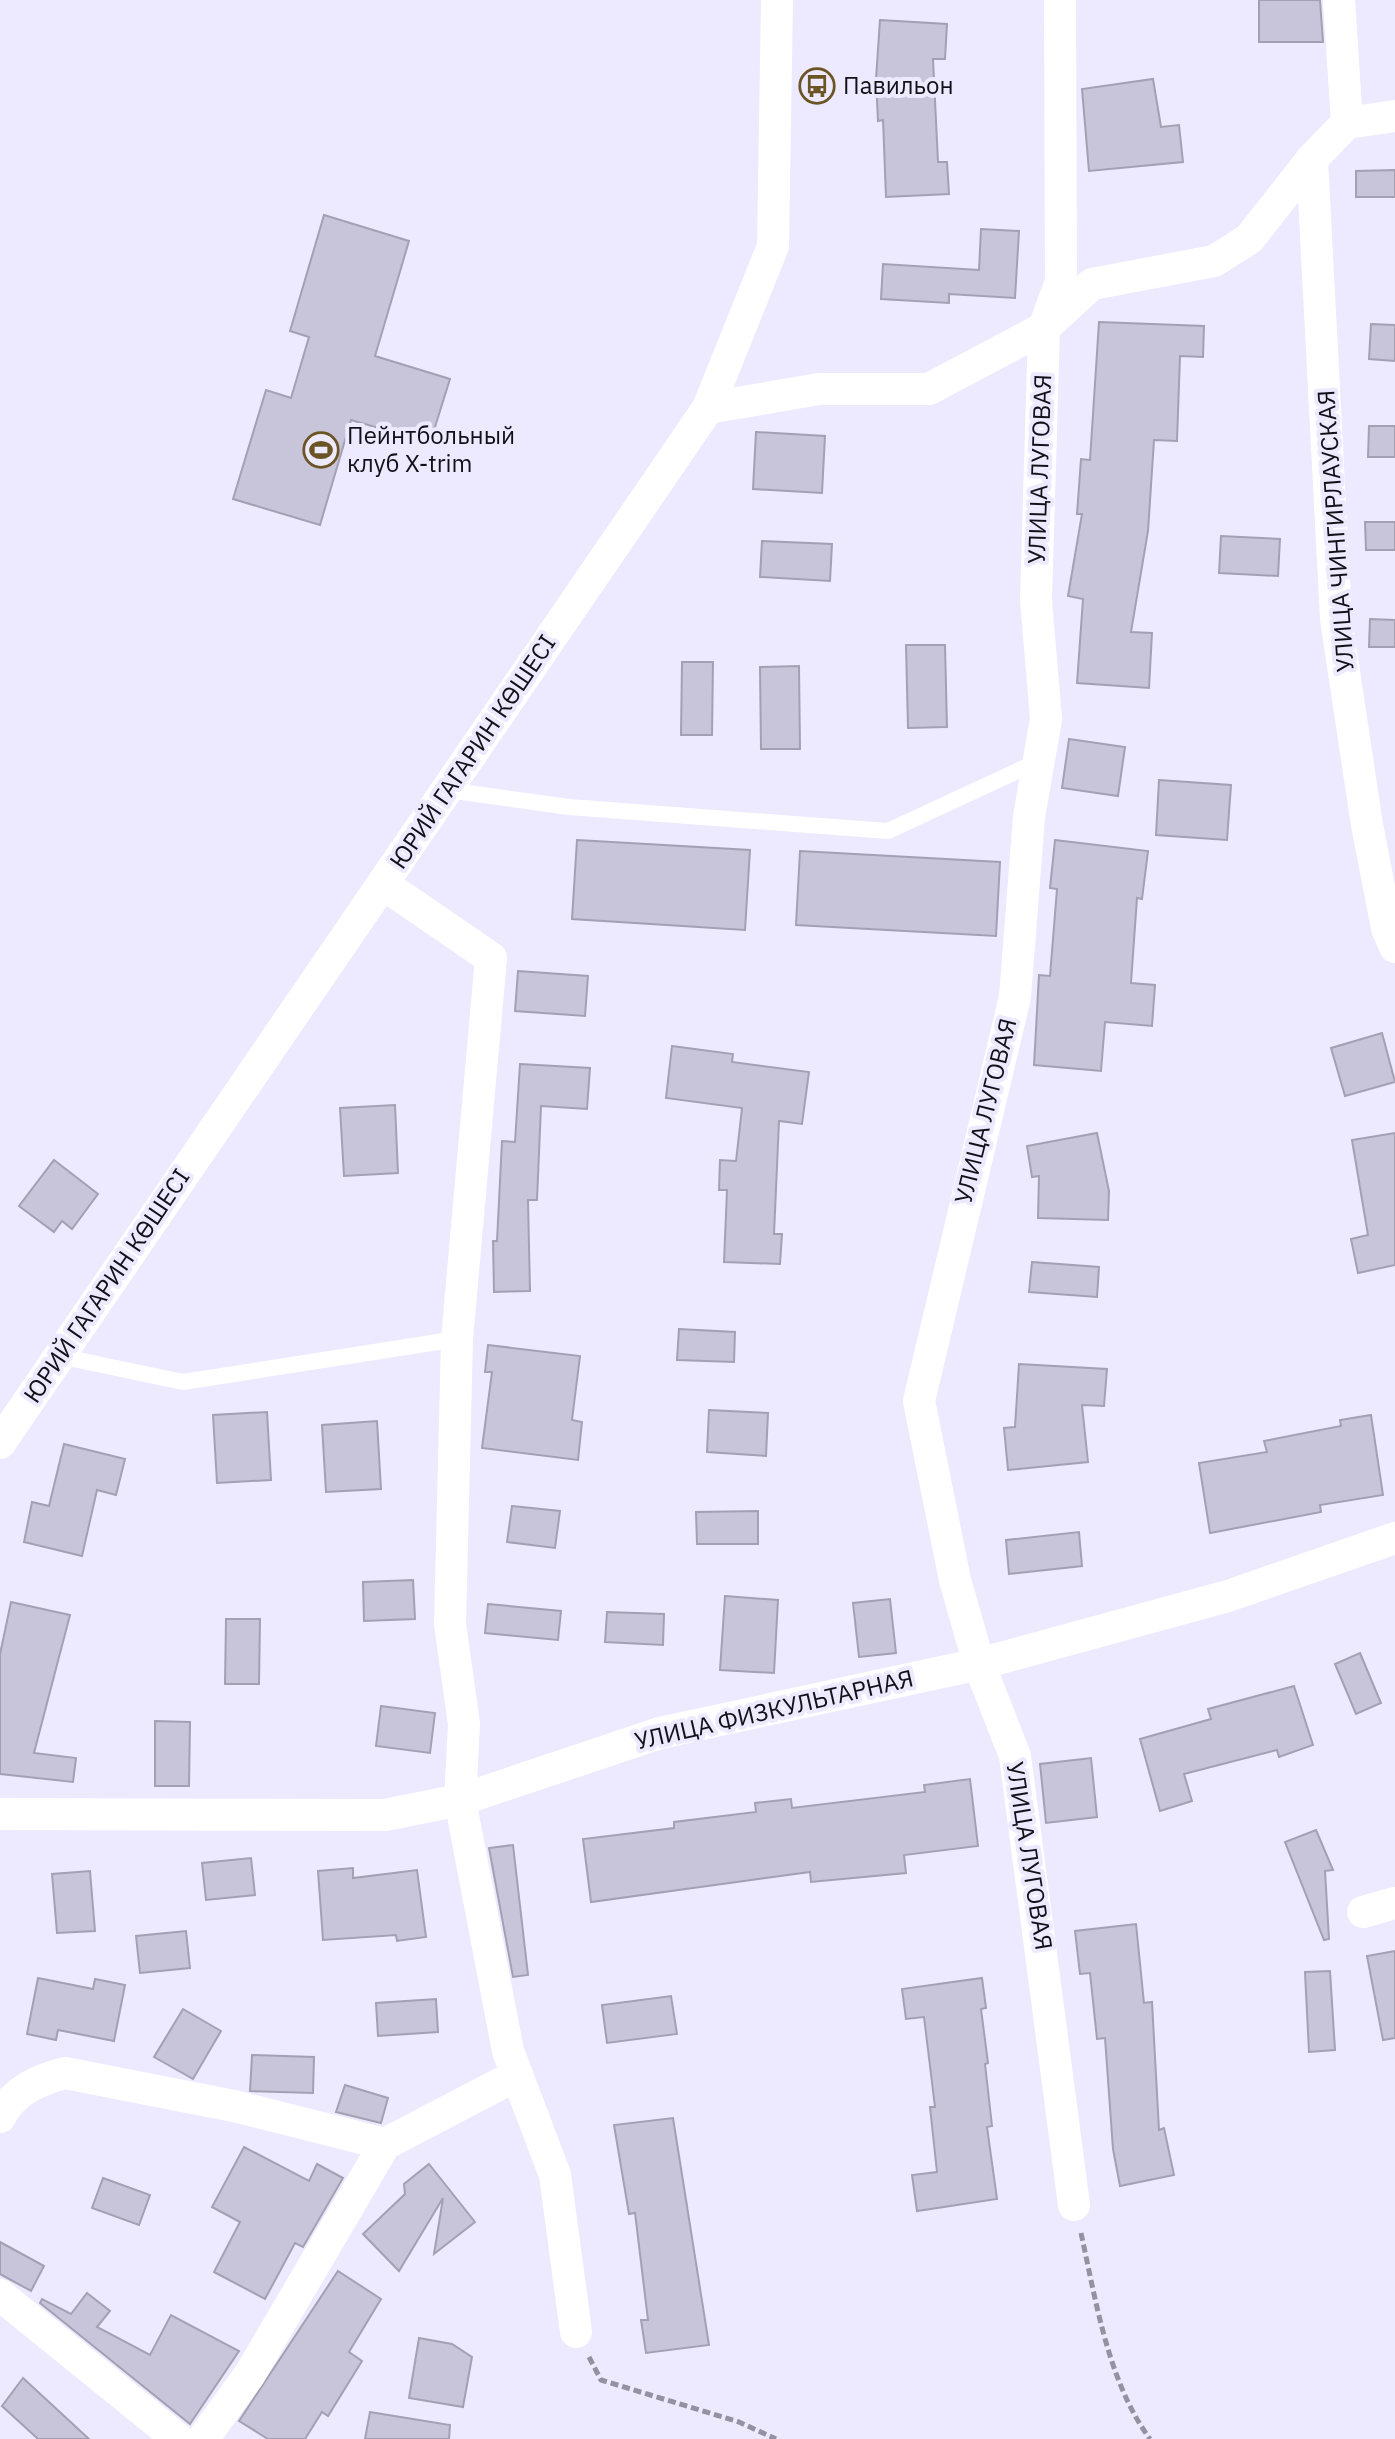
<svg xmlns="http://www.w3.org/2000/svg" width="1395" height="2439" font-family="'IBM Plex Sans',sans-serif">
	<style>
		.building { fill: #c8c4d9; stroke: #a4a0b4; stroke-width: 2 }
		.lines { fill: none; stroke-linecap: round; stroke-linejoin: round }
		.path { stroke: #9491a1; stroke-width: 5; stroke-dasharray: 8 4; stroke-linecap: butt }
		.service { stroke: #fff; stroke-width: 16 }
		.minor { stroke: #fff; stroke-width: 32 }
		.labels { text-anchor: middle; stroke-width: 8; stroke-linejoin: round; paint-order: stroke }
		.poi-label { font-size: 24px; fill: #121118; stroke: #ede9ff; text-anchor: start }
		.street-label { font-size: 24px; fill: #121118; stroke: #ede9ff }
	</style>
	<rect width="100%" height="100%" fill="#ede9ff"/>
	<g class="building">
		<path d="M1259,0h61l3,42h-64z"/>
		<path d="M880,20l67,4 -2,35h-12l5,103h9l2,32 -63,3 -3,-77 -5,1 -2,-42z"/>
		<path d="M1153,79l8,48 18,-2 4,37 -94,9 -7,-82z"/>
		<path d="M1395,170v27h-39v-26z"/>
		<path d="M324,215l85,26 -34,115 75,23 -20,64 -79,-23 -31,105 -87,-26 33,-109 25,8 18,-61 -19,-6z"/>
		<path d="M981,229l38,2 -4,67 -66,-4v9l-68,-4 2,-35 96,6z"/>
		<path d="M1099,322l105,4 -1,31 -23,-1 -3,85 -23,-1 -6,91 -17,101 21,1 -3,55 -72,-5 6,-84 -15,-3 14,-82h-5l4,-55 9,1z"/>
		<path d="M1371,324l24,1v36l-26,-2z"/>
		<path d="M1369,426h26v31h-27z"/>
		<path d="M756,432l69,4 -3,57 -69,-4z"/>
		<path d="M1365,522h30v28h-29z"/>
		<path d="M1221,536l59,3 -2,37 -59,-3z"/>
		<path d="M762,541l70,3 -2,37 -70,-4z"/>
		<path d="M1370,619l25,1v27h-26z"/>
		<path d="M906,645h39l2,82 -39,1z"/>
		<path d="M682,662h31l-1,73h-31z"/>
		<path d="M799,666l1,83h-39l-1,-82z"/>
		<path d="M1069,739l56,8 -7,49 -56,-8z"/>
		<path d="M1159,780l72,5 -4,55 -71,-5z"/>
		<path d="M577,840l173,10 -5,80 -173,-11z"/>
		<path d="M1055,840l93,11 -6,48 -5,-1 -6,85 24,2 -3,41 -47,-4 -4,49 -67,-6 5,-90 11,1 7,-87 -7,-1z"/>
		<path d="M800,851l200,11 -4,74 -200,-11z"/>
		<path d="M518,971l70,5 -3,40 -70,-5z"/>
		<path d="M1382,1033l13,49 -50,14 -14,-48z"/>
		<path d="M672,1046l61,8 -1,8 77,10 -7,52 -23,-3 -5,113h8l-2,30 -56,-2 3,-72h-8l1,-30 16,1 6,-53 -76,-10z"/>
		<path d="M520,1064l70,4 -3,41 -46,-3 -4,94h-9l2,91 -36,1 -1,-51h4l5,-100 13,1z"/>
		<path d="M395,1105l3,68 -54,3 -4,-68z"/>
		<path d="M1097,1133l12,58 -1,29 -70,-2 1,-42 -7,1 -5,-31z"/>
		<path d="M1395,1133v132l-37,8 -7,-34 17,-4 -16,-95z"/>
		<path d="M54,1160l44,34 -26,35 -10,-8 -8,11 -35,-26z"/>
		<path d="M1032,1262l67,5 -2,30 -68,-5z"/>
		<path d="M679,1329l56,3 -1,30 -57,-2z"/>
		<path d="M488,1345l92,11 -8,64 10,2 -4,38 -96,-12 10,-76h-7z"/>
		<path d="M1019,1364l88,5 -3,37 -22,-1 6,57 -80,8 -4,-42 11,-1z"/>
		<path d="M709,1410l59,3 -2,43 -59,-4z"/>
		<path d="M267,1412l4,68 -54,3 -4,-68z"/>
		<path d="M1371,1415l12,80 -63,10 1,7 -111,21 -11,-70 68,-11 -3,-11 77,-15 -1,-6z"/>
		<path d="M377,1421l4,68 -55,3 -4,-67z"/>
		<path d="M64,1444l61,15 -9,36 -19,-5 -15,66 -58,-14 8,-40 17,4z"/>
		<path d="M512,1506l48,5 -5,37 -48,-6z"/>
		<path d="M758,1511v33h-61l-1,-32z"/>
		<path d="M1079,1532l3,34 -73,8 -3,-34z"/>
		<path d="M413,1580l2,39 -51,2 -1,-39z"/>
		<path d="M725,1596l53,4 -4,73 -54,-3z"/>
		<path d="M890,1599l6,54 -37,4 -6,-54z"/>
		<path d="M11,1602l59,13 -36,138 42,5 -3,24 -73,-8v-120z"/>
		<path d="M488,1604l73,7 -3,29 -73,-7z"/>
		<path d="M607,1612l57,2 -1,31 -58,-3z"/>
		<path d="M226,1619h34l-1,65h-34z"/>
		<path d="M1360,1653l21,50 -25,11 -21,-50z"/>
		<path d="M1294,1686l19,59 -34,12 -2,-7 -93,24 8,27 -32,10 -20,-72 71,-20 -3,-10z"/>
		<path d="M381,1706l54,7 -5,40 -54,-7z"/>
		<path d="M155,1721l35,1 -1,64h-34z"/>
		<path d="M1091,1758l6,59 -51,6 -6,-59z"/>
		<path d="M970,1779l8,67 -74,9 2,18 -95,9 -1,-10 -219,30 -8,-63 91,-11v-6l82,-10 -1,-9 36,-4 1,9 133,-16 -1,-7z"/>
		<path d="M1316,1830l17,40 -8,1 4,68 -5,1 -39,-98z"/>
		<path d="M513,1845l15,130 -15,2 -24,-129z"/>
		<path d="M251,1858l4,37 -49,5 -4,-37z"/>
		<path d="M353,1868v10l64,-8 9,67 -29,4 -1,-6 -73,5 -5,-69z"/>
		<path d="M90,1871l5,60 -38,2 -5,-59z"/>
		<path d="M1136,1924l8,79 8,-1 7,128 5,-2 10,47 -54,11 -7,-37 -8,-111 -8,1 -7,-66 -10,1 -5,-43z"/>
		<path d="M186,1931l4,37 -50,5 -4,-37z"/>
		<path d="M1395,1951v87l-12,2 -16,-84z"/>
		<path d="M1330,1971l5,79 -26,2 -4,-80z"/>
		<path d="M38,1978l55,11 2,-10 30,6 -11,56 -56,-11 -2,10 -29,-6z"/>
		<path d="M982,1978l4,30 -5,1 7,54 -3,1 7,62 -5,1 10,72 -80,12 -5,-36 25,-3 -7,-65h5l-11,-90 -18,2 -4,-30z"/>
		<path d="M671,1996l6,38 -70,9 -5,-38z"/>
		<path d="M436,1999l2,33 -60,4 -2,-33z"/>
		<path d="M183,2009l38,22 -28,48 -39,-22z"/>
		<path d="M252,2055l62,2 -1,36 -63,-2z"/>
		<path d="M345,2085l43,13 -7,25 -45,-11z"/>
		<path d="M673,2118l36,227 -63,8 -5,-33h7l-13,-107 -6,1 -15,-89z"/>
		<path d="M244,2147l65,34 8,-17 26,14 -40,69 -8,-4 -30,56 -51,-27 26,-50 -28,-15z"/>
		<path d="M429,2164l46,58 -41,32 9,-56 -44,73 -36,-37 42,-40 -1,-10z"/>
		<path d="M103,2178l47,17 -11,30 -47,-17z"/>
		<path d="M0,2242l44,24 -13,25 -31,-17z"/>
		<path d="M338,2271l43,28 -32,53 13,9 -34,55 -6,-4 -17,27h-37l-29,-18z"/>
		<path d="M87,2293l23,18 -13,16 53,28 21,-40 68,36 -49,73 -150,-121 2,-4 29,15z"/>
		<path d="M419,2338l33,6 20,13 -9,50 -54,-9z"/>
		<path d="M23,2378l66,61h-51l-36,-33z"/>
		<path d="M370,2412l80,13 -1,14h-84z"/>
	</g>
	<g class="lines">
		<g class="path">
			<path d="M1081,2233c15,68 27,149 69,206"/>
			<path d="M589,2357l12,23 138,42 37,17"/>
		</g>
		<g class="service">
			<path d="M447,790l122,17 319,24 151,-70"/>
			<path d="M59,1356l124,26 274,-43"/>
		</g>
		<g class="minor">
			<path d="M1060,0l1,281 -17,47 -8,272 10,119 -17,98 -14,180 -96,404 36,179 24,84 36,92 59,449"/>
			<path d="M1339,0l8,123"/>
			<path d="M1312,159l24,460 31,206 20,103 8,19"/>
			<path d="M708,408l111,-19h110l115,-61 48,-44 122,-23 35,-22 63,-80 35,-36 48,-7"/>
			<path d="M383,884l108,74 -34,381 -7,285 14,100 -4,76 48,251 47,124 21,157"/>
			<path d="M0,1443l708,-1035 65,-162 4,-246"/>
			<path d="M0,1814l385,1 75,-15 200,-67 319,-69 249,-68 167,-58"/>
			<path d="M1363,1912l32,-9"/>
			<path d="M0,2117c13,-26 38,-37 65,-44l169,33 151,38"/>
			<path d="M0,2295l178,144"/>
			<path d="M203,2439l47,-65 135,-230 132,-69"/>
		</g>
	</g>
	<defs>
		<symbol id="bus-ring" viewBox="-11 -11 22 22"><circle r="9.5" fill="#ede9ff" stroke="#6b5525" stroke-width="1.5"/><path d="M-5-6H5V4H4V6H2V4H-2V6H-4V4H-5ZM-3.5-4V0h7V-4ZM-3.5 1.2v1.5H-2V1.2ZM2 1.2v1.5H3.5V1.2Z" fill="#6b5525"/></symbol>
		<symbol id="stadium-ring" viewBox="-11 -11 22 22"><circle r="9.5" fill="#ede9ff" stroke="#6b5525" stroke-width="1.5"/><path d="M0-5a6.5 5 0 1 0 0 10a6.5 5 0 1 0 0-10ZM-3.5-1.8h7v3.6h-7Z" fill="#6b5525"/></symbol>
	</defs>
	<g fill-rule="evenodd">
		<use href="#bus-ring" x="797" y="66" width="40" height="40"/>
		<use href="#stadium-ring" x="301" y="430" width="40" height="40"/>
	</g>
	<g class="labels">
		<g class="poi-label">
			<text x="843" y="94">Павильон</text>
			<text x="347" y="444">Пейнтбольный<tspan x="347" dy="28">клуб X-trim</tspan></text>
		</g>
		<g class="street-label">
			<text transform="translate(1040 469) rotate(-88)" y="8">УЛИЦА ЛУГОВАЯ</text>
			<text transform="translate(1336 531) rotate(-94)" y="8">УЛИЦА ЧИНГИРЛАУСКАЯ</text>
			<text transform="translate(473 752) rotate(-56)" y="8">ЮРИЙ ГАГАРИН КӨШЕСІ</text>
			<text transform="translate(986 1111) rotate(-76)" y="8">УЛИЦА ЛУГОВАЯ</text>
			<text transform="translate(107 1286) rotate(-56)" y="8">ЮРИЙ ГАГАРИН КӨШЕСІ</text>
			<text transform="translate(774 1710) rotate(-13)" y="8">УЛИЦА ФИЗКУЛЬТАРНАЯ</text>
			<text transform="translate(1029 1856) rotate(81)" y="8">УЛИЦА ЛУГОВАЯ</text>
		</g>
	</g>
</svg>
